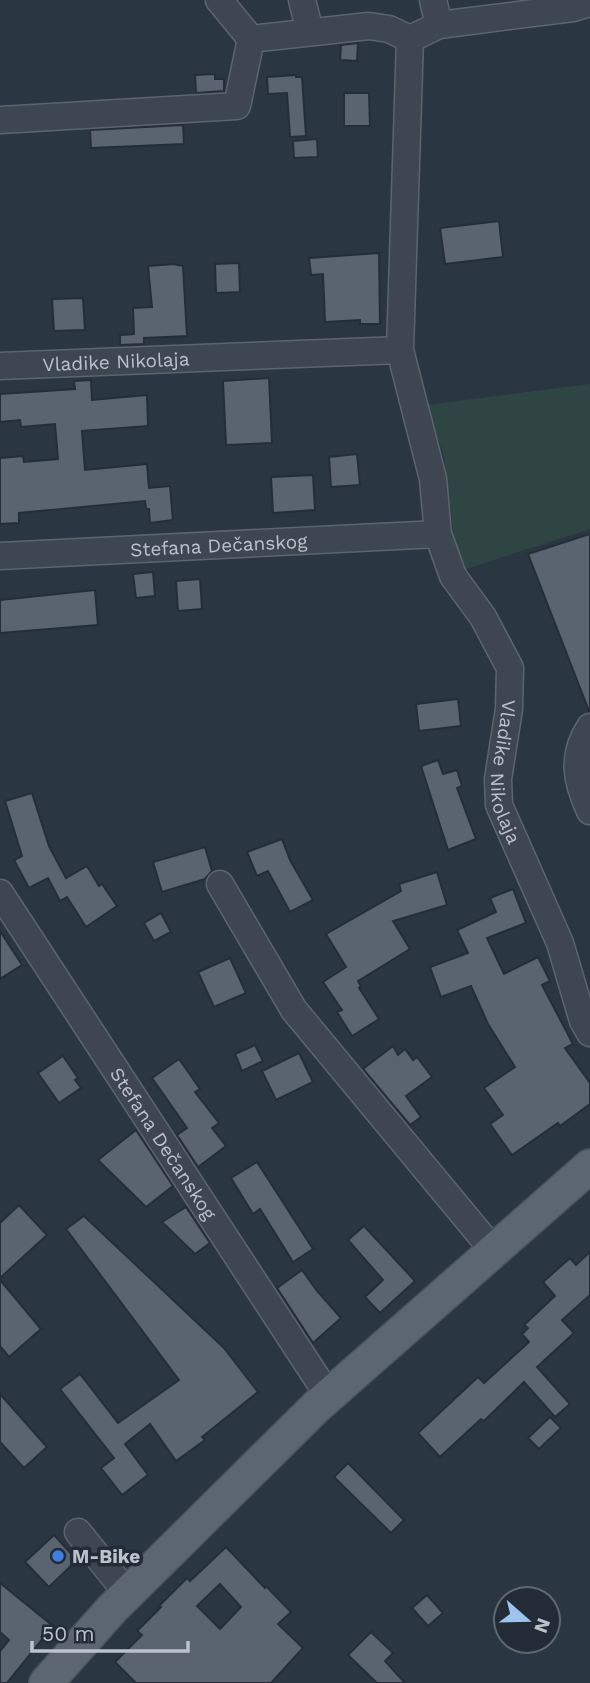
<svg xmlns="http://www.w3.org/2000/svg" width="590" height="1683" font-family="'Work Sans',sans-serif">
	<style>
		.green { fill: #2f4544 }
		.building { fill: #596470; stroke: #252e38; stroke-width: 2; fill-rule: evenodd }
		.lines { fill: none; stroke-linecap: round; stroke-linejoin: round }
		.minor-casing { stroke: #5c656e; stroke-width: 29 }
		.major-casing { stroke: #4b535d; stroke-width: 36 }
		.minor { stroke: #3e4751; stroke-width: 26 }
		.major { stroke: #5c6670; stroke-width: 33 }
		.shop-dot { fill: #3f7fe0; stroke: #232c36; stroke-width: 2.5 }
		.labels { text-anchor: middle; stroke-width: 7; stroke-linejoin: round; paint-order: stroke }
		.street-label { font-size: 19px; fill: #bbc2cb; stroke: #232c36 }
		.poi-label { font-size: 19px; font-weight: bold; fill: #bbc2cb; stroke: #232c36; text-anchor: start }
	</style>
	<rect width="100%" height="100%" fill="#2a3641"/>
	<path class="green" d="M590,384v145l-127,41 -6,-11 -13,-103 -18,-51z"/>
	<g class="building">
		<path d="M358,43l-1,18 -17,-1 1,-15z"/>
		<path d="M215,74v5h9v12l-28,2 -1,-18z"/>
		<path d="M296,75v2h6l4,59 -16,1 -3,-44 -19,1 -1,-17z"/>
		<path d="M344,93h25l1,33h-26z"/>
		<path d="M183,125l1,19 -93,4 -1,-18z"/>
		<path d="M317,139l1,18 -24,1 -1,-17z"/>
		<path d="M499,221l4,36 -58,7 -5,-36z"/>
		<path d="M379,253l1,71h-20v-4l-35,2 -2,-48 -12,1 -2,-17z"/>
		<path d="M239,263l1,29 -24,1 -1,-29z"/>
		<path d="M174,264l9,2 4,70 -43,2v6l-24,1v-10l14,-1 -1,-26 19,-1 -4,-41z"/>
		<path d="M83,298l2,32 -31,1 -2,-32z"/>
		<path d="M269,378l3,65 -46,2 -3,-64z"/>
		<path d="M91,380l1,20 55,-5 1,31 -66,5 3,39 62,-6 2,24 21,-2 3,34 -23,3 -1,-14h-3l-1,-8 -126,12v10l-19,1v-66l23,-2 1,6 34,-3 -3,-35 -34,3 -1,-7 -20,2v-28l75,-5 -1,-8z"/>
		<path d="M357,454l3,31 -29,2 -2,-30z"/>
		<path d="M313,475l2,35 -42,3 -2,-36z"/>
		<path d="M590,534v177h-1l-61,-157z"/>
		<path d="M153,572l2,24 -19,2 -3,-24z"/>
		<path d="M200,579l2,30 -24,2 -2,-30z"/>
		<path d="M95,590l3,35 -98,8v-33z"/>
		<path d="M458,699l3,27 -42,5 -3,-27z"/>
		<path d="M438,760l5,14 14,-4 5,16 -5,2 19,51 -28,11 -27,-84z"/>
		<path d="M32,793l17,53 17,32 21,-12 12,20 3,-2 15,22 -31,21 -19,-30 -7,4 -12,-23 -19,10 -15,-28 8,-4 -17,-55z"/>
		<path d="M282,839l8,21 23,40 -23,12 -22,-41 -11,5 -10,-24z"/>
		<path d="M205,847l7,24 -7,8 -43,13 -9,-30z"/>
		<path d="M437,872l10,33 -54,16 17,28 -52,32 3,5 -2,2 20,31 -27,17 -15,-24 5,-2 -19,-28 23,-15 -20,-33 75,-43 -2,-7z"/>
		<path d="M513,889l13,34 -39,15 17,36 34,-17 12,24 -8,4 31,59 -8,4 25,35v21l-30,22 -2,-3 -46,32 -22,-31 13,-9 -19,-27 31,-21 -27,-43 -17,-38 -30,11 -11,-30 38,-14 -11,-23 39,-18 -6,-14z"/>
		<path d="M161,913l10,19 -17,9 -10,-18z"/>
		<path d="M0,931l22,34 -22,14z"/>
		<path d="M230,958l16,35 -32,14 -16,-35z"/>
		<path d="M255,1045l8,16 -21,10 -7,-17z"/>
		<path d="M393,1046l5,9 7,-6 8,11 4,-3 15,20 -26,19 15,21 -11,8 -47,-56z"/>
		<path d="M299,1053l14,29 -37,18 -14,-29z"/>
		<path d="M63,1056l15,22 -3,2 6,8 -22,15 -21,-30z"/>
		<path d="M179,1059l21,30 -5,3 24,31 -7,5 14,18 -28,21 -21,-32 10,-7 -35,-50z"/>
		<path d="M136,1130l37,56 -27,21 -48,-47z"/>
		<path d="M257,1162l56,87 -20,13 -33,-53 -7,5 -22,-36z"/>
		<path d="M19,1205l28,30 -47,43v-55z"/>
		<path d="M186,1207l24,36 -15,11 -33,-32z"/>
		<path d="M84,1216l140,132 34,44 -56,45 3,3 -29,21 -26,-37 -25,20 23,31 -26,20 -21,-27 13,-10 -54,-69 20,-15 38,49 61,-43 -113,-151z"/>
		<path d="M364,1226l51,55 -35,32 -15,-16 18,-17 -35,-40z"/>
		<path d="M590,1252v43l-28,25 12,13 -37,34 33,37 -15,13 -31,-35 -40,39 -3,-2 -41,38 -22,-24 60,-56 6,6 45,-41 -7,-8 6,-6 -4,-3 31,-29 -12,-14 27,-24 6,7z"/>
		<path d="M302,1270l15,21 24,27 -28,25 -36,-55z"/>
		<path d="M0,1280l41,49 -32,28 -9,-11z"/>
		<path d="M0,1394l47,53 -23,21 -24,-26z"/>
		<path d="M550,1417l11,11 -22,21 -11,-11z"/>
		<path d="M348,1463l56,57 -13,13 -57,-56z"/>
		<path d="M54,1535l23,25 -28,27 -24,-25z"/>
		<path d="M226,1547l39,41 1,-2 25,26 -13,12 25,24 -32,35h-135l-21,-21 27,-27 -5,-4 24,-24 -2,-1 28,-28 3,3zM220,1584l21,23 -21,22 -23,-23z"/>
		<path d="M0,1583l53,43 -46,57h-7v-32l9,-11 -9,-8z"/>
		<path d="M427,1595l16,18 -15,13 -16,-18z"/>
		<path d="M371,1632l22,21 -8,8 20,22h-28l-29,-28z"/>
	</g>
	<g class="lines">
		<defs>
			<g id="minor">
				<path d="M302,0l8,32"/>
				<path d="M433,0l6,25"/>
				<path id="s1" d="M590,3l-17,5 -134,17 -29,14 -10,311 33,129 5,55 15,42 30,41 27,51 -1,41 -11,70 1,26 61,138 23,78 7,12"/>
				<path d="M251,39l118,-13 20,3 21,10"/>
				<path d="M0,120l237,-14 14,-67 -32,-39"/>
				<path id="s2" d="M0,366l400,-16"/>
				<path id="s3" d="M0,556l438,-22"/>
				<path d="M590,727c-19,29 -14,54 0,84"/>
				<path d="M220,884l74,126 199,240"/>
				<path id="s4" d="M0,893l328,502"/>
				<path d="M78,1532l49,61"/>
			</g>
			<path id="major" d="M46,1683l66,-74 204,-202 274,-241"/>
		</defs>
		<use href="#minor" class="minor-casing"/>
		<use href="#major" class="major-casing"/>
		<use href="#minor" class="minor"/>
		<use href="#major" class="major"/>
	</g>
	<circle class="shop-dot" cx="58" cy="1556" r="7"/>
	<g class="labels">
		<g class="street-label">
			<text dy="7" stroke="none"><textPath href="#s2" startOffset="116">Vladike Nikolaja</textPath></text>
			<text dy="7" stroke="none"><textPath href="#s3" startOffset="219">Stefana Dečanskog</textPath></text>
			<text dy="7" stroke="none"><textPath href="#s1" startOffset="943">Vladike Nikolaja</textPath></text>
			<text dy="7" stroke="none"><textPath href="#s4" startOffset="299">Stefana Dečanskog</textPath></text>
		</g>
		<g class="poi-label">
			<text x="72" y="1563">M-Bike</text>
		</g>
	</g>
	<g transform="translate(527 1620) rotate(110)"><circle r="33" fill="#232c36" stroke="#606872" stroke-width="2"/>
	<path d="M0-5L12 26L0 18L-12 26Z" fill="#9dc3ee"/>
	<text y="-10" font-size="19" font-weight="bold" text-anchor="middle" fill="#bbc2cb">N</text>
	</g>
	<path d="M32 1641v10h156v-10" fill="none" stroke="#bbc2cb" stroke-width="3.5"/>
	<text x="42" y="1641" font-size="21" fill="#bbc2cb" stroke="#232c36" stroke-width="5" paint-order="stroke">50 m</text>
</svg>
